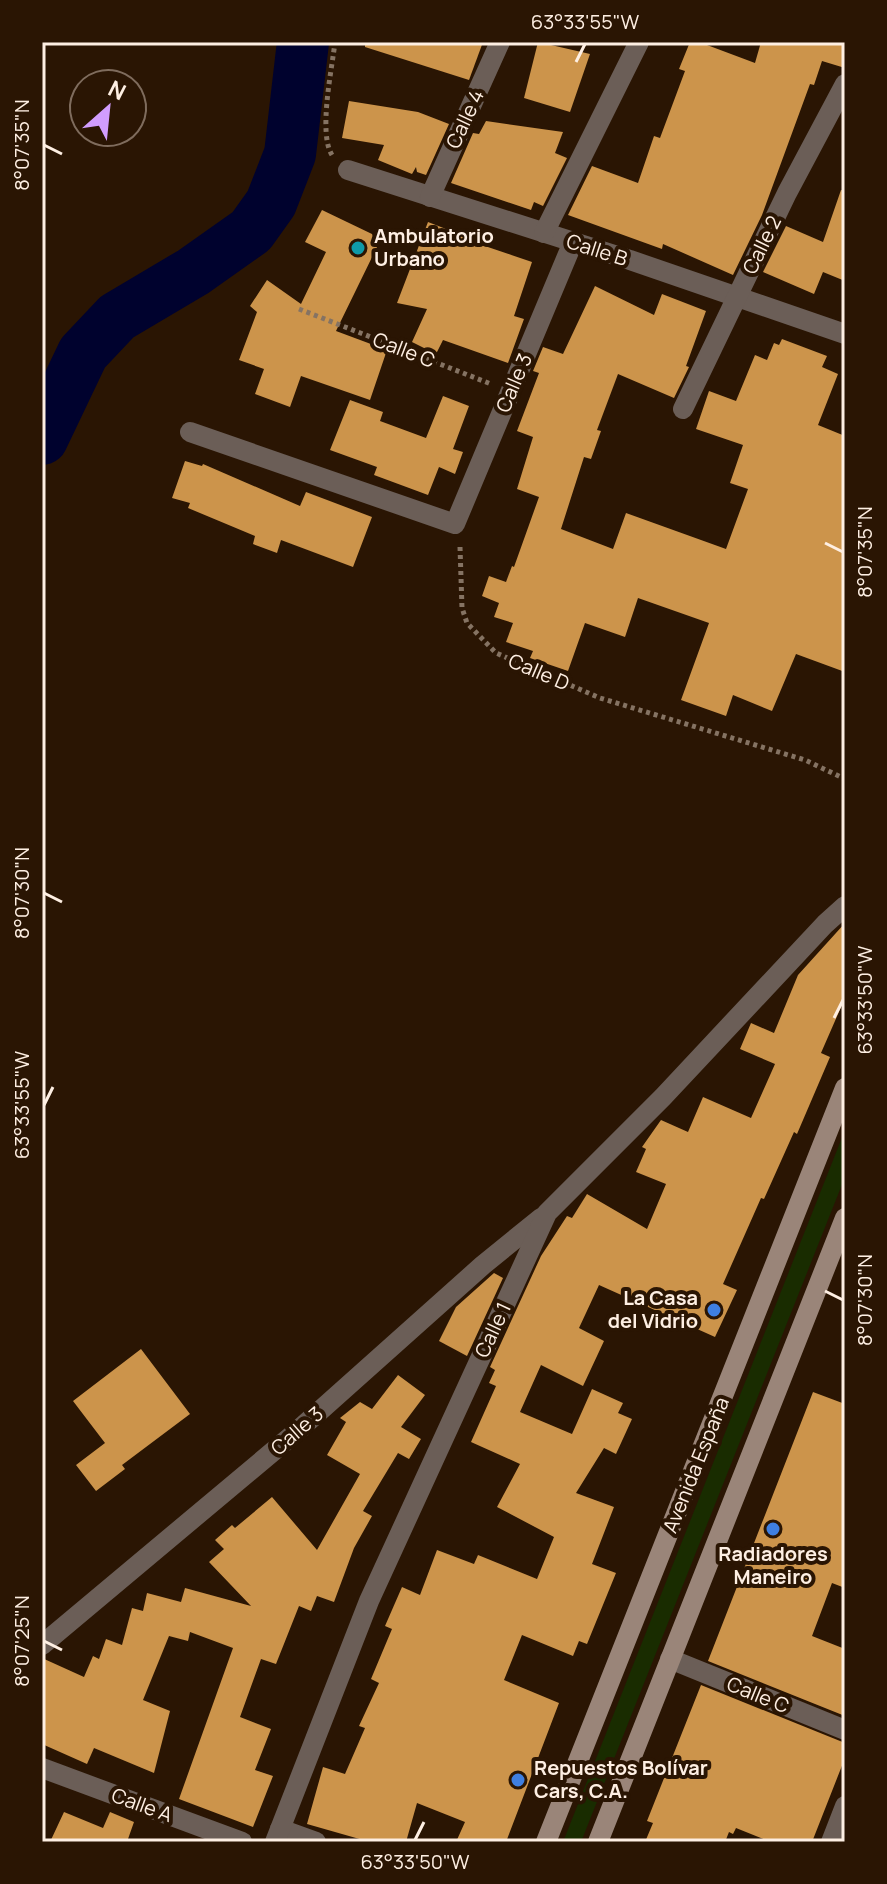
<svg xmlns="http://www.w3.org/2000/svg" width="887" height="1884" font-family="Manrope,sans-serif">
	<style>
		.green { fill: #192c00 }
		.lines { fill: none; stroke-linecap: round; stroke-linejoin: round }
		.river { stroke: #00022e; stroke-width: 52 }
		.building { fill: #cc944b }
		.path { stroke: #857363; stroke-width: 5; stroke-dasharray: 4 4; stroke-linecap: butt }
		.minor { stroke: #6b5e57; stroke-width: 20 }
		.secondary { stroke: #9a8579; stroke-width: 20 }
		.ticks { fill: none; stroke: #feefe3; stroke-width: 3 }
		.culture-dot { fill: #0f9aa8; stroke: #2a1503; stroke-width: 3 }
		.shop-dot { fill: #3f7fe0; stroke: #2a1503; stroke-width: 3 }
		.labels { text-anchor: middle; stroke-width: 8; stroke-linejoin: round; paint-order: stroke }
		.street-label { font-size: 20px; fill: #feefe3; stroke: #2a1503 }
		.poi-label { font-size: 20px; font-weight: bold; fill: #feefe3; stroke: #2a1503; text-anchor: start }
		.neatline { fill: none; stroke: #feefe3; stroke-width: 3 }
		.ticks-label { font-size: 20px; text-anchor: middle; fill: #feefe3 }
	</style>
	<rect width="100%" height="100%" fill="#2a1503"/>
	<path class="green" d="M845,1130v47l-264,665h-18z"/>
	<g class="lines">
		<path class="river" d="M42,439l41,-86 34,-36 76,-45 58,-41 20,-28 19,-49 13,-112"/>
	</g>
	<g class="building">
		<path d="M365,42h118l-14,38 -104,-33z"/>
		<path d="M538,42l52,12 -20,58 -46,-14z"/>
		<path d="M690,42h9l56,21 6,-21h84v26l-23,-7 -8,24 -4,-1 -48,131 -29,60 -70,-31 -1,5 -94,-34 24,-49 46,17 16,-47 6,2 25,-67 -6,-2z"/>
		<path d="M349,101l69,11 31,12 -23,51 -9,-3 -1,-5 -4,7 -34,-14 6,-15 -42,-7z"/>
		<path d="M486,121l77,11 -8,21 12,5 -24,48 -9,-4 -3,8 -80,-27 22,-50 6,1z"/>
		<path d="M841,190l4,1v90l-22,-9 -9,22 -51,-22 23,-46 37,16z"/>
		<path d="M322,210l50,24 5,13 -41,84 51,19 -17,50 -69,-24 -11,31 -35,-13 9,-25 -25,-9 18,-48 -7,-6 17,-26 34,24 25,-52 -21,-10z"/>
		<path d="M428,222l49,19 -1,2 56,19 -18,54 10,3 -16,44 -65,-23 -7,14 -24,-12 15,-33 -30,-6z"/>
		<path d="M595,286l59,29 8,-21 44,17 -20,55 3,1 -15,31 -56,-24 -21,56 4,1 -10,28 -7,-2 -23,72 52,20 13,-36 100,36 22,-60 -18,-6 13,-38 -47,-16 13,-38 27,10 19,-46 12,5 7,-17 5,2 3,-6 45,17 -5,11 16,7 -20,51 27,11v236l-49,-18 -24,57 -39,-16 -7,21 -45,-16 28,-77 -71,-25 -13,39 -40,-14 -17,48 -38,-13 3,-7 -27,-9 7,-19 -19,-6 5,-14 -17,-7 7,-20 17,6 6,-16 2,1 25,-70 -22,-8 16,-52 -16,-6 22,-58 -6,-2 10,-24 20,7z"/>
		<path d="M443,396l26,10 -16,43 10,3 -8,22 -16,-7 -11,28 -54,-20 3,-8 -47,-17 20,-50 33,12 -3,9 46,17z"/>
		<path d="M185,461l17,5 1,-2 97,42 6,-14 66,25 -19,50 -72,-27 -4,13 -24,-9 2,-8 -67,-28 2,-5 -18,-5z"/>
		<path d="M845,923v75l-24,55 9,4 -33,77 -3,-2 -30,67 -3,-1 -38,86 14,6 -22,47 -116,-52 -20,43 25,13 -21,45 -42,-21 -21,47 52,22 20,-45 31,14 -5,10 14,6 -16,35 -12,-6 -28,45 38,14 -22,57 24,9 -29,71 -8,-3 -6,15 -51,-21 -18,45 55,23 -53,139h-50l9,-20 -48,-19 -11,39h-36l-63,-18 16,-57 22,7 20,-46 -6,-2 20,-43 -8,-4 21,-50 -7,-3 17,-39 18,8 17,-45 37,14 4,-9 59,24 17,-42 -57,-30 23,-43 -49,-22 25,-56 -7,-3 6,-13 -5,-3 51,-111 26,-40 5,2 15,-24 60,35 19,-45 -30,-12 10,-23 -4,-2 19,-27 27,12 15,-35 48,21 24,-54 -35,-15 11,-26 23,10 24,-58z"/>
		<path d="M494,1273l9,5 -36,78 -28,-15 17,-34z"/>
		<path d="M141,1349l49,65 -68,51 3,4 -29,22 -20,-26 29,-22 -32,-42z"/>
		<path d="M398,1375l27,20 -24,32 20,12 -12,20 -11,-6 -35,58 9,5 -18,32 -20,54 -17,-6 -6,15 -12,-5 -23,58 -15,-5 -21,58 31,12 -16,41 18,6 -20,51 -74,-28 54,-151 -43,-16 -2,9 -19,-5 -26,64 27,11 -16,62 -60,-25 -7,16 -45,-20v-86l42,19 9,-21 6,3 7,-20 16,6 10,-37 11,3 4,-18 34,9 4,-14 66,18 -42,-44 15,-13 -9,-9 17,-15 3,3 37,-31 45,53 43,-76 -33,-19 19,-33 -6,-4 20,-16 12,7z"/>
		<path d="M813,1392l32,12v184l-13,-5 -20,53 33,13v67l-137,-55z"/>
		<path d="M701,1685l144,58v15l-33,84h-41l-35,-14 -3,6 -4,-2 -4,10h-80l8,-19 -6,-2z"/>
		<path d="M64,1812l39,16 7,-16 24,10 -6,17 6,3h-84z"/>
	</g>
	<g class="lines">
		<g class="path">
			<path d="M332,155c-14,-22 0,-86 3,-113"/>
			<path d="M299,309l192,75"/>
			<path d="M460,547l2,61 5,15 29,30 104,45 205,62 40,19"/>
		</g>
		<g class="minor">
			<path d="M348,170l282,90 215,74"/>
			<path d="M430,197l70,-155"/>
			<path d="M544,233l95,-191"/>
			<path d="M683,409l104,-216 58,-109"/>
			<path d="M190,432l265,92 118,-282"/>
			<path d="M42,1645l253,-212 188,-168 58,-47"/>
			<path d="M670,1659l175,71"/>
			<path d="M42,1768l200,74"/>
			<path d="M280,1829l36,13"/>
			<path d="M275,1842l94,-241 178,-388 116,-116 162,-173 20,-18"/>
			<path d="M831,1842l14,-36"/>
		</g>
		<g class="secondary">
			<path d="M546,1842l299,-754"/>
			<path d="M598,1842l247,-624"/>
		</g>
	</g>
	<path class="ticks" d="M576,62l9,-18M44,145l18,9M825,543l18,9M44,893l18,9M834,1018l9,-18M44,1105l9,-18M825,1291l18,9M44,1641l18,9M415,1840l9,-18"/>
	<circle class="culture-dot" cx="358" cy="248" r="8"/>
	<g class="shop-dot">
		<circle cx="714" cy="1310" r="8"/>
		<circle cx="773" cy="1529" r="8"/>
		<circle cx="518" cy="1780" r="8"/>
	</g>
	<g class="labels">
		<g class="street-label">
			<text transform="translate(465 119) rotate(-65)" y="7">Calle 4</text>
			<text transform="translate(762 245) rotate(-64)" y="7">Calle 2</text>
			<text transform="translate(597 250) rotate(18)" y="7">Calle B</text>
			<text transform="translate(404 350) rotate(21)" y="7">Calle C</text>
			<text transform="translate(514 383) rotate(-67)" y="7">Calle 3</text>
			<text transform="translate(539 672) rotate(23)" y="7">Calle D</text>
			<text transform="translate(493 1330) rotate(-65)" y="7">Calle 1</text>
			<text transform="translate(297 1431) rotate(-41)" y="7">Calle 3</text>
			<text transform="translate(696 1465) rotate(-68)" y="7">Avenida España</text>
			<text transform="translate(758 1695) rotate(22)" y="7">Calle C</text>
			<text transform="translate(142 1805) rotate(20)" y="7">Calle A</text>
		</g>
		<g class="poi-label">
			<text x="374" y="243">Ambulatorio<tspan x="374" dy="23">Urbano</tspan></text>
			<text x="698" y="1305" text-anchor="end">La Casa<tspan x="698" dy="23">del Vidrio</tspan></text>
			<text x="773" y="1561" text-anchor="middle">Radiadores<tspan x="773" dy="23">Maneiro</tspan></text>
			<text x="534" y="1775">Repuestos Bolívar<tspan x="534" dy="23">Cars, C.A.</tspan></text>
		</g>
	</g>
	<rect width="887" height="1884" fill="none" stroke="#2a1503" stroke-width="88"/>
	<g transform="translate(108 108) rotate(27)"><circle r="38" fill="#2a1503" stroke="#7f6c5d" stroke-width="2"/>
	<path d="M0-6L14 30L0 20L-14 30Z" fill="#d19dfe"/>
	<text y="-12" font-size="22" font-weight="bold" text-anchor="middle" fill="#feefe3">N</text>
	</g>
	<rect x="44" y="44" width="799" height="1796" class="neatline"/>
	<g class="ticks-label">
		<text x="585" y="29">63°33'55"W</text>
		<text transform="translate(22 145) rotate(-90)" y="7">8°07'35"N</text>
		<text transform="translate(865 552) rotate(-90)" y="7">8°07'35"N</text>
		<text transform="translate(22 893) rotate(-90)" y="7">8°07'30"N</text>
		<text transform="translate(865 1000) rotate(-90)" y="7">63°33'50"W</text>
		<text transform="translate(22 1105) rotate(-90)" y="7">63°33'55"W</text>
		<text transform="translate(865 1300) rotate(-90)" y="7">8°07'30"N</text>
		<text transform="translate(22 1641) rotate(-90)" y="7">8°07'25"N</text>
		<text x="415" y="1869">63°33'50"W</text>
	</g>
</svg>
